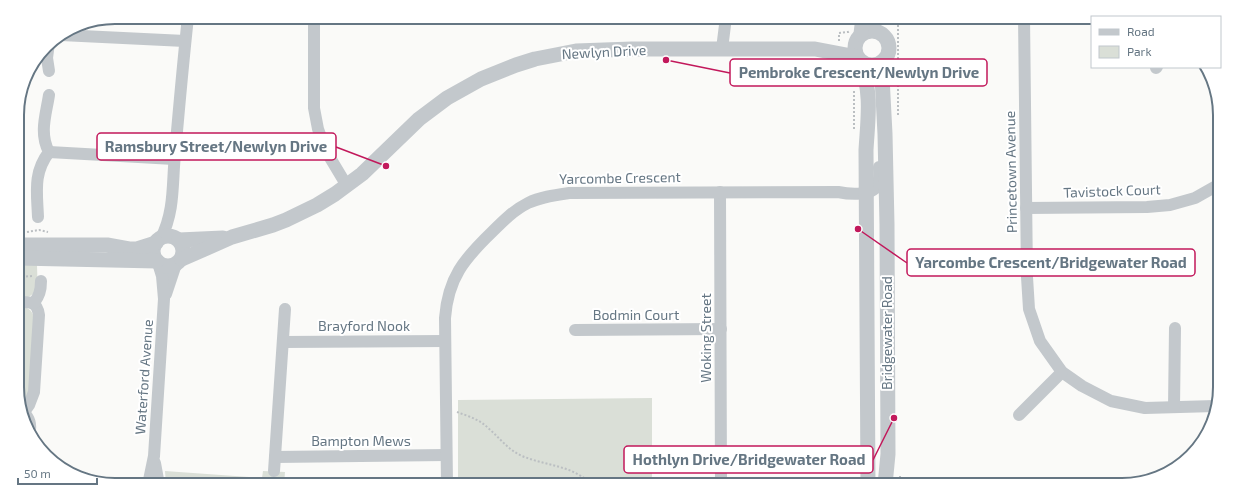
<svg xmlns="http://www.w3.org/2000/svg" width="1237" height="502" font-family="'Exo 2',sans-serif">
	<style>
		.green { fill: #dadfd7 }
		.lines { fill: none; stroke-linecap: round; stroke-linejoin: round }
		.path { stroke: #bbbfc2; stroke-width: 2; stroke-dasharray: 2 2; stroke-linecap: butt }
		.minor { stroke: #c3c8cc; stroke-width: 12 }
		.tertiary { stroke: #c3c8cc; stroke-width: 15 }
		.labels { text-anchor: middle; stroke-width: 4; stroke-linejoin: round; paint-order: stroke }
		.street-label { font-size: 14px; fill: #657683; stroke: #fff }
		.rim { fill: none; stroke: #657683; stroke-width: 2 }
		.leader { fill: none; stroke: #c2185b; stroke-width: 1.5 }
		.callout-dot { fill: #c2185b; stroke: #fff; stroke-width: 1.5 }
		.callout { fill: #fff; stroke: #c2185b; stroke-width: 1.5 }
		.callout-label { font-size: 15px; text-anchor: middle; font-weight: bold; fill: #657683 }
	</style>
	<rect width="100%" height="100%" fill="#fafaf8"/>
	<g class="green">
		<path d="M18,263l19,1c0,10 3,29 -9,33 -3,1 -7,0 -10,0z"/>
		<path d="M18,306c9,1 14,3 16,12l-5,75 -4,7 -6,3z"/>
		<path d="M652,398v87h-194v-85z"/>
		<path d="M165,471l97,7 1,-7 22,1 -1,13h-118z"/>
	</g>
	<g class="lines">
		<g class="path">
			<path d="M898,17v99"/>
			<path d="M839,41v-8l9,-1 2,-1"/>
			<path d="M854,91v38"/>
			<path d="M27,232l12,-2 9,2"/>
			<path d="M18,277l15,-1"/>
			<path d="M457,412c8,3 18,6 25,11 14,10 24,26 40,33 24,10 51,9 70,29"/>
			<path d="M900,476v9"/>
		</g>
		<g class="minor">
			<path d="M314,17v91l4,21 8,22 21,35"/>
			<path d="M1024,17l3,260 2,32 11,32 22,31 20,14 29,15 34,7 70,-2"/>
			<path d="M61,35l124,6"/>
			<path d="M49,43l-2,15 2,13"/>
			<path d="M722,49l4,-32"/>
			<path d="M1156,68l1,-1"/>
			<path d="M49,152l125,7"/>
			<path d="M720,192l1,293"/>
			<path d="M1026,208l121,-1 23,-2 25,-7 23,-13"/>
			<path d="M38,217c-1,-25 -5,-44 11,-65 -10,-19 -3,-37 0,-57"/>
			<path d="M161,238c14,-27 11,-55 14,-84 4,-46 8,-91 13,-137"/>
			<path d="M166,294l10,-30"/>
			<path d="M18,302c12,0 19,-1 21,13l-5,77 -5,13 -5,7"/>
			<path d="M34,303c5,-7 7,-12 7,-22"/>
			<path d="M575,330l146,-1"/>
			<path d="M283,342l162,-1"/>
			<path d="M1174,407l1,-79"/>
			<path d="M21,411c7,4 10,11 9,19"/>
			<path d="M1019,415l43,-43"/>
			<path d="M275,457l171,-2"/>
			<path d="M155,463l4,22"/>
			<path d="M274,471l11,-162"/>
			<path d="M148,485l6,-29 10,-157 -2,-23 -4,-13"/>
			<path d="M447,485l-2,-167c3,-40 19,-59 47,-86 11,-11 22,-22 36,-29 12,-6 27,-8 41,-10l269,-1c10,2 37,5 40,-9 2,-5 1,-11 1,-16"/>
		</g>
		<g class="tertiary">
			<circle cx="872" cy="48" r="17"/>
			<path d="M861,34l2,-17"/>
			<path d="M884,60l-2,17 3,57 2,91 1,229 -3,31"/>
			<path d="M861,62c11,34 7,54 5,88l2,335"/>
			<circle cx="168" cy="251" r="15"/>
			<path d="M179,240l44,-2"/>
			<path d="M18,245h89l22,4h8l19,-6"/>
			<path d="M18,258l139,3"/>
			<path d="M182,259l50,-22 41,-12 13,-5 31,-15 18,-11 27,-20 57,-55 28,-21 34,-19 35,-14 19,-6 41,-8 56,-2h183l42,8"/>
		</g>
	</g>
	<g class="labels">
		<g class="street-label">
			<text transform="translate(604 52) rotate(-3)" y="5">Newlyn Drive</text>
			<text transform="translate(1011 172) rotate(-91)" y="5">Princetown Avenue</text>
			<text transform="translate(620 178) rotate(-1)" y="5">Yarcombe Crescent</text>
			<text transform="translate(1112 191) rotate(-2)" y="5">Tavistock Court</text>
			<text x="636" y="320">Bodmin Court</text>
			<text x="364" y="331">Brayford Nook</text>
			<text transform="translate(887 333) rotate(-90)" y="5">Bridgewater Road</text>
			<text transform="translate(706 338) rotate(-90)" y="5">Woking Street</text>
			<text transform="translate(144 377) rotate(-86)" y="5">Waterford Avenue</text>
			<text x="361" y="446">Bampton Mews</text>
		</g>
	</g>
	<path d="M0 0H1237V502H0ZM115 24H1122A91 91 0 0 1 1213 115V387A91 91 0 0 1 1122 478H115A91 91 0 0 1 24 387V115A91 91 0 0 1 115 24Z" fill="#fff" fill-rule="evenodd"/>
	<path class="rim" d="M115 24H1122A91 91 0 0 1 1213 115V387A91 91 0 0 1 1122 478H115A91 91 0 0 1 24 387V115A91 91 0 0 1 115 24Z"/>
	<path class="leader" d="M666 60L730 73M386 166L336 147M858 229L907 263M894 418L873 460"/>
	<g class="callout-dot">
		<circle cx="666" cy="60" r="4"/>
		<circle cx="386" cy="166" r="4"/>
		<circle cx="858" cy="229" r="4"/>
		<circle cx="894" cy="418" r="4"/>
	</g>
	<g class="callout">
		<rect x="730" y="59" width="257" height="27" rx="4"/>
		<rect x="97" y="133" width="239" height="27" rx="4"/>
		<rect x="907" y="249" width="288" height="27" rx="4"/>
		<rect x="624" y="446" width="249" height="27" rx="4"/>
	</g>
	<g class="callout-label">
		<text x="859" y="78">Pembroke Crescent/Newlyn Drive</text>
		<text x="216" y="152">Ramsbury Street/Newlyn Drive</text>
		<text x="1051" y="268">Yarcombe Crescent/Bridgewater Road</text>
		<text x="749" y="465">Hothlyn Drive/Bridgewater Road</text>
	</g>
	<rect x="1091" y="16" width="130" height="52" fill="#ffffff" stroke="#c1c8cd"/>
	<rect x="1099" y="29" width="20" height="6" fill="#c3c8cc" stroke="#c1c8cd"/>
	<text x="1127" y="36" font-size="12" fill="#657683">Road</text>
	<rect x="1099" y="46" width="20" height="12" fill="#dadfd7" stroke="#c1c8cd"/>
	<text x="1127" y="56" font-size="12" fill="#657683">Park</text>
	<path d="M18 478v6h79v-6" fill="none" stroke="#657683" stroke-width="2"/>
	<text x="24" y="478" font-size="12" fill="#657683" stroke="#ffffff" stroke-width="3" paint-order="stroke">50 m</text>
</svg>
